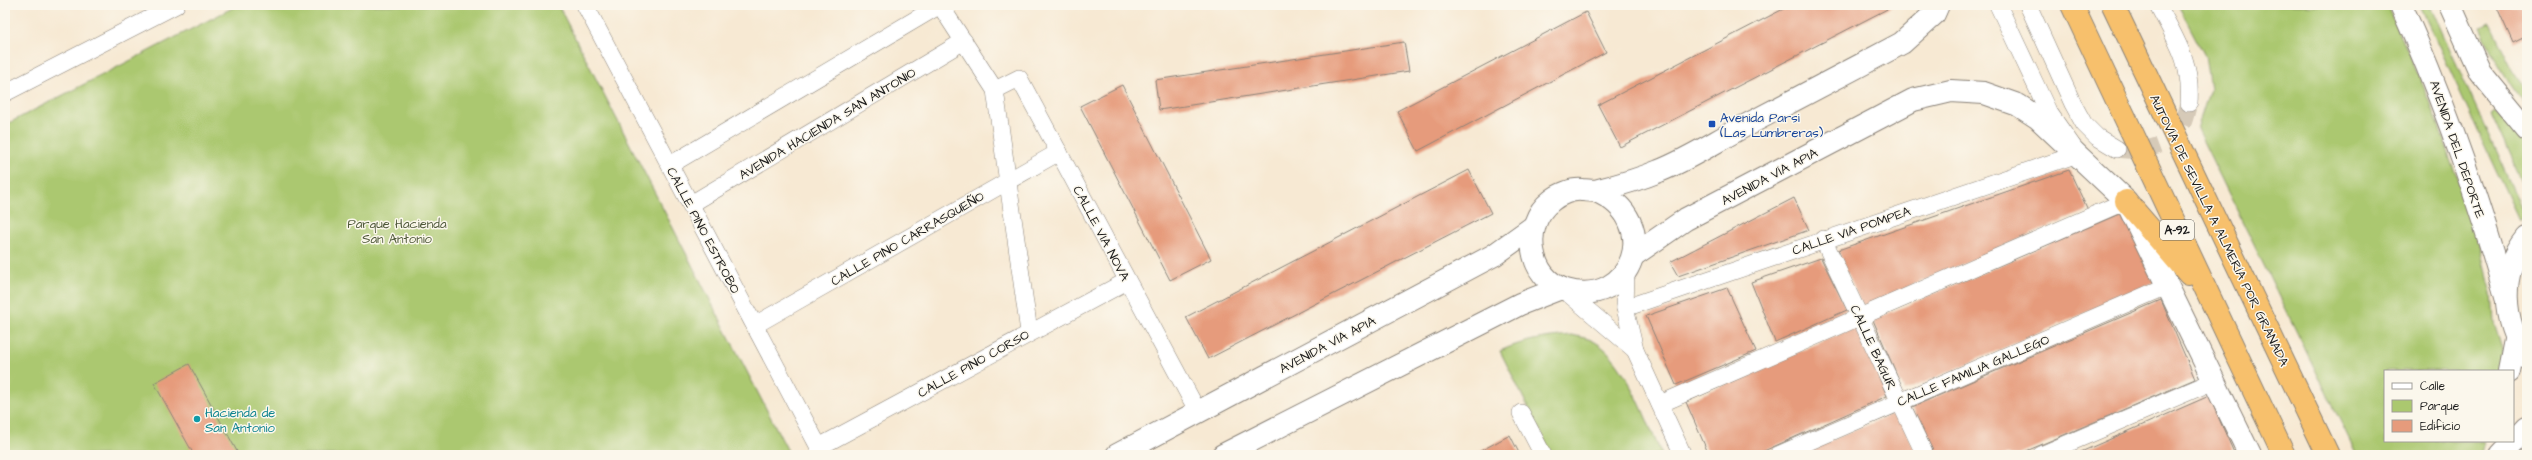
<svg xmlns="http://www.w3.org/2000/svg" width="2532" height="460" font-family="'Architects Daughter',sans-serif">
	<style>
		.green { fill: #abc86f; stroke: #647246 }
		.building { fill: #e69b7c }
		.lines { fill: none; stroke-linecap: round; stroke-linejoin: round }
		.minor-tunnel { stroke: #d6cab8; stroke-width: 17; stroke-dasharray: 17 8; stroke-linecap: butt }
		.minor-casing { stroke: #8a8278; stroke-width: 18 }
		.tertiary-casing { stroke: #8a8278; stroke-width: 24 }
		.trunk-casing { stroke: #8a8278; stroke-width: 24 }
		.minor { stroke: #fff; stroke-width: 17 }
		.tertiary { stroke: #fff; stroke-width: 22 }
		.trunk { stroke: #f7c06c; stroke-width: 22 }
		.transit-dot { fill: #1a4fb4; stroke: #fbf7ec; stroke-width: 1.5 }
		.culture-dot { fill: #0f9aa8; stroke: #fbf7ec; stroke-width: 1.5 }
		.labels { text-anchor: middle; stroke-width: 3; stroke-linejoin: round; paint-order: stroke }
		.shield { fill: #fbf7ec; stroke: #5f5e5a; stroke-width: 1 }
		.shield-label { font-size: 12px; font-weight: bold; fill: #1c1c1c }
		.transit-label { font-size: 13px; fill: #164399; stroke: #fbf7ec; text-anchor: start }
		.street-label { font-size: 13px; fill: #1c1c1c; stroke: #fbf7ec }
		.park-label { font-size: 13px; fill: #4e5839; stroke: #fbf7ec }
		.culture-label { font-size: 13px; fill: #0d838f; stroke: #fbf7ec; text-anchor: start }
	</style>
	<rect width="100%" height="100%" fill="#fbf7ec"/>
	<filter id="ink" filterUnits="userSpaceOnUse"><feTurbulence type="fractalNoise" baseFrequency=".025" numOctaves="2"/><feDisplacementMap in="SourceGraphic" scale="8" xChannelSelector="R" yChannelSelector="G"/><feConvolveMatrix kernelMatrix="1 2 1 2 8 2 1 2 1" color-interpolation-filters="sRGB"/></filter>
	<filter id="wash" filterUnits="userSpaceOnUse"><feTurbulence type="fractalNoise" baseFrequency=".012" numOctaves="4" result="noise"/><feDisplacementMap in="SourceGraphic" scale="16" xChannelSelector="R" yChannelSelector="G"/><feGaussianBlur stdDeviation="0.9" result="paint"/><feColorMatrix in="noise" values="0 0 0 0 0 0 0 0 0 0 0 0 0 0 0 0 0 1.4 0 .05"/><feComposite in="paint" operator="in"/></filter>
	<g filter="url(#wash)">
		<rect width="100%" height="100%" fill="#f7e9d3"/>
		<g class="green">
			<path d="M238,5h320l232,450h-785v-330z"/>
			<path d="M2178,5h209l43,96 45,125 17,67 2,29 8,26v23h-117v70h100l-4,14h-124l-160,-326 13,-40 -5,-33z"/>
			<path d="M2420,5h10l94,209 -5,6z"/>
			<path d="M2490,23l23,47 14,21v15c-21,-23 -34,-51 -47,-79z"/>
			<path d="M2495,111l32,34v48l-35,-77 -1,-2z"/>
			<path d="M1572,335c7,2 17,3 23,7 31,17 52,81 67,113h-110l-52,-104c24,-11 46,-14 72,-16z"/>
		</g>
		<g id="blocks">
			<g class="building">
				<path d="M1791,5h104l-275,142 -22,-42z"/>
				<path d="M2496,5h31v31l-14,7z"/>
				<path d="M1586,12l20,40 -188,99 -21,-40z"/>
				<path d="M1404,42l5,29 -250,39 -4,-30z"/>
				<path d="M1122,85l89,174 -41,21 -90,-174z"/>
				<path d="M1469,170l22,43 -283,146 -22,-42z"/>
				<path d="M2069,170l19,40 -226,97 -24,-57z"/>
				<path d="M1794,198l15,32 -131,46 -8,-14z"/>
				<path d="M2124,212l31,71 -251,108 -31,-71z"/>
				<path d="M1821,258l26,52 -72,32 -24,-60z"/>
				<path d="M1727,288l29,63 -80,34 -30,-69z"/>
				<path d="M2161,300l34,79 -178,76h-82l-23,-48z"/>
				<path d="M1857,326l30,70 -132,59h-46l-23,-53z"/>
				<path d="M189,364l50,91h-45l-40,-72z"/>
				<path d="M2209,396l26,59h-161z"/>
				<path d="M1899,412l18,43h-121z"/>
				<path d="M1510,435l10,20h-47z"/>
			</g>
		</g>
	</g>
	<g filter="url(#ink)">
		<use href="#blocks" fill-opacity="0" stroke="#8a8278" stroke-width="1"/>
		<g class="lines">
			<path class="minor-tunnel" d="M2117,149c21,4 53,-1 64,-22 4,-7 6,-17 8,-24"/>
			<defs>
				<g id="minor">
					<path d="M585,5l238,450"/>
					<path d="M940,5l55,85 34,242"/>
					<path d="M2028,5l45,99 11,20 13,13 20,12"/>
					<path d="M2158,5c18,36 34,56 31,98"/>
					<path d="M995,90l24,-12 179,334"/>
					<path d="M5,93l171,-88"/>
					<path d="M670,165l270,-160"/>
					<path d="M691,204l273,-163"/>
					<path d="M1823,239l102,216"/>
					<path d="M1626,272l-1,36 10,42 48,105"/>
					<path d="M1564,290l71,60"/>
					<path d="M1625,308l453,-154 -30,-43 -50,-106"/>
					<path d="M755,325l304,-173"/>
					<path d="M1660,404l466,-203"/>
					<path d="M1521,413l22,42"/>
					<path d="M819,447l308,-166"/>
					<path d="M1778,455l389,-169"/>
					<path d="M2041,455l173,-74"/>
				</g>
				<g id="tertiary">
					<path d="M2401,5c42,94 77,192 105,292"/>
					<path d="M2450,5l30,67 47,57"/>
					<path d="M1596,191c69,30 36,118 -30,99 -38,-11 -45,-66 -15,-89 8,-7 21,-12 31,-11 6,0 11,2 17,0 20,-5 41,-11 60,-19 28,-11 54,-28 80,-42 55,-29 109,-57 163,-86l32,-29 4,-9"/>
					<path d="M2527,238c-29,36 -25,83 0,120"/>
					<path d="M1634,255l52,-36 227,-119 38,-9 33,2 34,12 20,13 88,83 124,254"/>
					<path d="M2509,371l6,-31"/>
					<path d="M1117,455l377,-200 39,-28"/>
					<path d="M1223,455l297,-151 41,-16"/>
					<path d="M2501,455l26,-28"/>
				</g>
				<g id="trunk">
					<path d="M2072,5l212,450"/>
					<path d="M2113,5l215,450"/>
					<path d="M2126,201l63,73"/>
				</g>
			</defs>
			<use href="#minor" class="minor-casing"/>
			<use href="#tertiary" class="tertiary-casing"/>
			<use href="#trunk" class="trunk-casing"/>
			<use href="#minor" class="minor"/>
			<use href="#tertiary" class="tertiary"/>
			<use href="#trunk" class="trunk"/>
		</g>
	</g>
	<rect class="transit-dot" x="1708" y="120" width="8" height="8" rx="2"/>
	<circle class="culture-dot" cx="197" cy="419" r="4"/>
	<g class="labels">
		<rect class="shield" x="2160" y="220" width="34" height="20" rx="3"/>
		<g class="shield-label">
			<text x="2177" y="234">A-92</text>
		</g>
		<g class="transit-label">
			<text x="1720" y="122">Avenida Parsi<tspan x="1720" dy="15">(Las Lumbreras)</tspan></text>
		</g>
		<g class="street-label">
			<text transform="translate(827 123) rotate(-31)" y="5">AVENIDA HACIENDA SAN ANTONIO</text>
			<text transform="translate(2458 149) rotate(71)" y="5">AVENIDA DEL DEPORTE</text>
			<text transform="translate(1769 176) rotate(-28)" y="5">AVENIDA VÍA APIA</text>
			<text transform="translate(704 230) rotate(62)" y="5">CALLE PINO ESTROBO</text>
			<text transform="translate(1851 230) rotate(-19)" y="5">CALLE VIA POMPEA</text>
			<text transform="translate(2220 230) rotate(64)" y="5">AUTOVÍA DE SEVILLA A ALMERÍA POR GRANADA</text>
			<text transform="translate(1102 233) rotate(62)" y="5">CALLE VIA NOVA</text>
			<text transform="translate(907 238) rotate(-30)" y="5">CALLE PINO CARRASQUEÑO</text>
			<text transform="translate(1327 344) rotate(-28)" y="5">AVENIDA VÍA APIA</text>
			<text transform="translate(1874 347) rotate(65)" y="5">CALLE BAGUR</text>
			<text transform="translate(973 363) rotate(-29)" y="5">CALLE PINO CORSO</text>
			<text transform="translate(1973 370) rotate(-23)" y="5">CALLE FAMILIA GALLEGO</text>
		</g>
		<g class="park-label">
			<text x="397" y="228">Parque Hacienda<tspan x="397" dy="15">San Antonio</tspan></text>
		</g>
		<g class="culture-label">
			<text x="205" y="417">Hacienda de<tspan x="205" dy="15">San Antonio</tspan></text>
		</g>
	</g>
	<rect width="2532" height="460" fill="none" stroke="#fbf7ec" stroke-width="20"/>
	<rect x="2384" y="370" width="130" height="72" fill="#fbf7ec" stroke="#a29f99"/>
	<rect x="2392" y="383" width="20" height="6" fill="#ffffff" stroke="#a29f99"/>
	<text x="2420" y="390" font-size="12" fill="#1c1c1c">Calle</text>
	<rect x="2392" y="400" width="20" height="12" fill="#abc86f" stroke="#a29f99"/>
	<text x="2420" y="410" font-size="12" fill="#1c1c1c">Parque</text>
	<rect x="2392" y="420" width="20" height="12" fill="#e69b7c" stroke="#a29f99"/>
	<text x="2420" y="430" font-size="12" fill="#1c1c1c">Edificio</text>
</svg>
